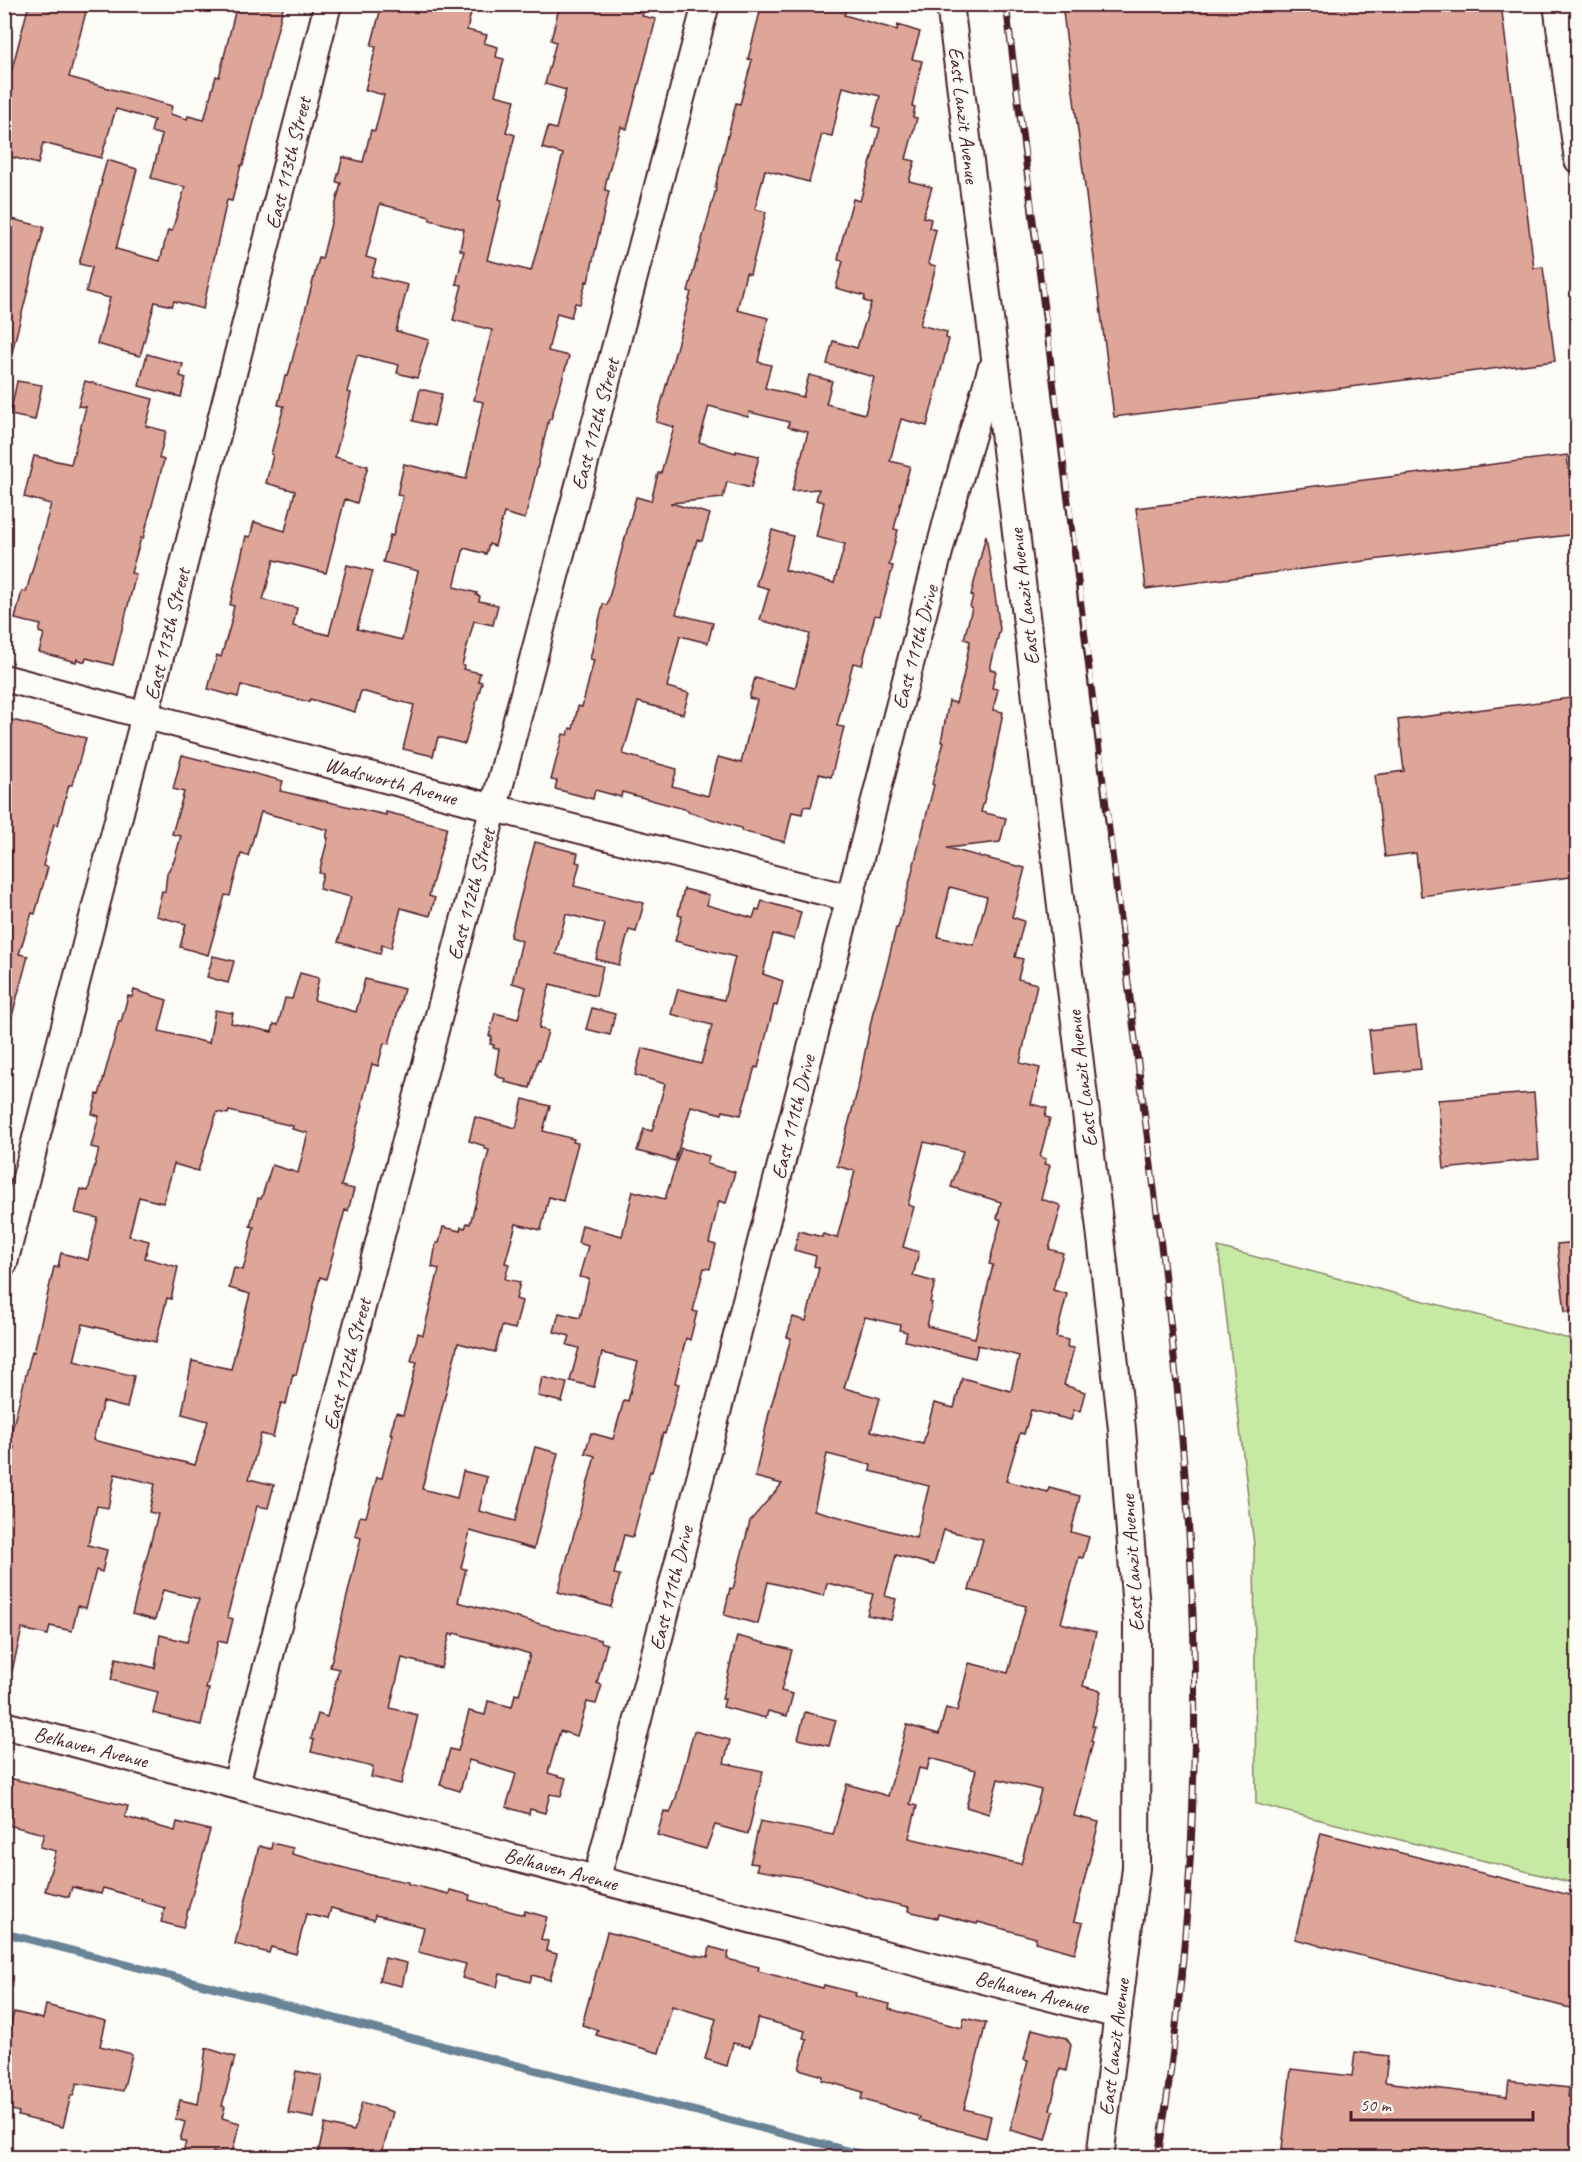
<svg xmlns="http://www.w3.org/2000/svg" width="1582" height="2162" font-family="Caveat,sans-serif">
	<style>
		.green { fill: #c6eaa3; stroke: #888467; stroke-width: 1.5 }
		.lines { fill: none; stroke-linecap: round; stroke-linejoin: round }
		.stream { stroke: #698497; stroke-width: 8 }
		.building { fill: #dea699; stroke: #4a1f2b; stroke-width: 1.5; fill-rule: evenodd }
		.minor-casing { stroke: #4a1f2b; stroke-width: 30 }
		.minor { stroke: #fdfcf7; stroke-width: 26 }
		.rail-casing { stroke: #4a1f2b; stroke-width: 7 }
		.rail { stroke: #fdfcf7; stroke-width: 4.5; stroke-dasharray: 14; stroke-linecap: butt }
		.labels { text-anchor: middle; stroke-width: 4.5; stroke-linejoin: round; paint-order: stroke }
		.street-label { font-size: 21px; fill: #4a1f2b; stroke: #fdfcf7 }
	</style>
	<rect width="100%" height="100%" fill="#fdfcf7"/>
	<filter id="ink" filterUnits="userSpaceOnUse"><feTurbulence type="fractalNoise" baseFrequency=".0167" numOctaves="2"/><feDisplacementMap in="SourceGraphic" scale="12" xChannelSelector="R" yChannelSelector="G"/><feConvolveMatrix kernelMatrix="1 2 1 2 8 2 1 2 1" color-interpolation-filters="sRGB"/></filter>
	<g filter="url(#ink)">
		<path class="green" d="M1218,1247l359,94v543l-321,-80 -2,-259z"/>
		<g class="lines">
			<path class="stream" d="M4,1933l873,225"/>
		</g>
		<g class="building">
			<path d="M29,4h59l-19,73 103,29 -2,8 17,5 1,-3 16,4 12,-44 3,1 18,-73h47l-41,161h-2l-9,36 -5,-1 -24,109 -29,-8 -2,5 -17,-4 -15,54 -43,-12 13,-46 -24,-6 6,-25 -13,-3 23,-83h-1l6,-21 30,9 -21,80 44,12 8,-31 4,1 13,-44 -34,-9 11,-43 -11,-3 3,-12 -38,-11 -15,49 -58,-15 -5,21 -34,-9v-88l8,2z"/>
			<path d="M382,4h91l-6,26 20,5 -3,8 14,4 -2,10 8,2 -9,36 20,5 -9,32 9,3 -16,64 3,1 -15,60 44,11 32,-117 -21,-6 6,-21 8,2 10,-39 -21,-6 11,-42 -5,-2 9,-36h52l31,9 -1,3 14,3 -29,110 -6,-2 -15,55 -1,8 4,1 -21,91 -2,-1 -6,23 -5,-1 -4,14 -14,-4 -9,38 21,5 -18,63h-2l-24,100 -21,-6 -9,33 -6,-2 -3,10 -22,-6 -10,39 23,6 -1,2 4,1 -1,5 19,4 -5,20 -19,-4 -12,44 2,1 -1,3 17,4 -2,8 4,1 -17,62 -27,-7 -5,19 -30,-7 11,-44 -53,-14 -6,21 -45,-13 -1,3 -68,-17 -3,12 -30,-8 9,-34 4,2 12,-41 -1,-1 2,-9 -4,-1 16,-69 4,1 4,-15 31,9 10,-40 -29,-8 7,-28 -2,-1 13,-48 -6,-1 7,-29h3l31,-118 3,1 19,-76 -5,-1 7,-25 20,5 8,-32 4,1 9,-36 -19,-5 11,-43 -5,-1zM380,204l50,13v3l34,9 -4,21 4,1 -8,33 6,1 -9,35 39,10 -18,70 9,2 -17,77 -62,-15 -7,31 6,1 -10,40 -3,-1 -7,27 35,9 -16,69 -45,-11 16,-58 -26,-6 -18,70 -36,-9 4,-18 -34,-8 11,-40 52,13 19,-74 12,4 11,-37 -33,-9 16,-64 -4,-1 10,-37 42,10 -2,8 20,5 12,-38 -33,-9 12,-46 -37,-9 5,-16 -10,-3z"/>
			<path d="M762,4h86l-4,11 53,15 1,-5 22,7 -8,27 10,2 -10,45 3,1 -2,10 4,1 -11,41 9,2 -6,20 23,6 -9,30 8,2 -2,9 7,2 -8,34 8,2 -16,59 27,7 -1,6 3,1 -22,87 -26,-7 -11,42 20,5 -16,63 4,1 -9,35 4,1 -13,50 -5,-1 -13,50 -9,-2 -16,63 7,1 -13,50 -12,-3 -8,33 -7,-1 -2,8 -10,-2 -7,30 -44,-11v-3l-53,-16v-2l-66,-18 -1,5 -26,-7 -2,9 -38,-10 2,-8 -6,-1 12,-46 5,1 2,-7 3,1 5,-23 4,1 12,-47 -4,-1 13,-55 4,1 29,-108 15,4 7,-28h3l13,-46 -18,-5 25,-91 10,-39 -3,-1 28,-102 -1,-1 21,-85 4,1 12,-44 -4,-1zM843,87l37,9 -8,30 8,2 -20,73 -7,-2 -12,45 -3,16 5,1 -7,27 29,8 -1,5 7,2 -14,45 -24,-7 -6,23 47,13 -9,37 -39,-10 6,-23 -23,-6 -6,22 -38,-9 6,-23 -13,-3 10,-44 -31,-8 9,-37 4,1 16,-62 -11,-3 10,-39 44,12 13,-48 10,2zM709,406l39,11 1,-5 40,10 -1,5 20,5 -16,59 27,-2 -3,11 8,2 -8,35 29,7 -11,39 -49,-13 8,-34 -21,-6 -16,55 13,4 -9,31 50,14 -15,54 -40,-10 -6,20 8,2 -16,63 -23,-6 -10,39 -36,-10 5,-17 -54,-15 15,-52 45,12 6,-21 -22,-6 13,-51 28,7 5,-20 -37,-9 21,-74 5,1 8,-27 -40,-11 53,-5 4,-16 24,6 8,-32 -23,-5v2l-37,-11z"/>
			<path d="M1062,4h439l33,264 9,-1 12,94 -441,56z"/>
			<path d="M4,217l40,10 -33,129 -7,-1v-87l6,-21 -6,-2z"/>
			<path d="M147,354l36,10 -3,12 6,2 -5,19 -42,-11z"/>
			<path d="M17,381l25,4 -7,35 -25,-5z"/>
			<path d="M85,381l68,18 -7,27 20,5 -7,27 5,2 -21,79 -2,-1 -10,35 5,1 -23,91 -27,-7 -1,4 -8,-3 -1,3 -37,-10 5,-18 -5,-2 2,-7 -26,-6 7,-28 4,1 25,-88 -27,-7 10,-41 37,8 15,-57 -8,-1z"/>
			<path d="M420,389l22,5 -8,32 -21,-5z"/>
			<path d="M1567,455l9,79 -430,55 -10,-81z"/>
			<path d="M986,535l14,94 -10,40 6,2 -4,17 6,1 -5,21 10,2 -11,59 -11,41 25,6 -6,24 -53,6 78,20 -13,49 12,4 -9,36 8,2 -5,20 19,5 -17,79 20,5 -9,36 16,4 -2,9 5,1 -10,39 6,2 -2,5 6,1 -9,34 19,6 1,2 -12,42 14,4 -10,37 14,4 -11,43 12,3 -1,7 7,1 -10,37 21,7 -5,19 -6,-1 -3,10 -40,-10 -7,24 -4,-1 -14,48 42,11 1,-4 31,8 -9,36 18,5 -6,21 -4,-1 -18,66 35,9 -13,54 18,5 -9,35h3l-4,15 2,1 -19,74 25,6 -25,99 9,2 -8,30 -40,-11 1,-4 -58,-16 -1,2 -39,-10 -1,4 -29,-7 1,-4 -40,-9 -58,-19 -55,-9 2,-6 -8,-1 10,-42 73,14 14,-51 41,12 19,-71 32,9 7,-26 11,3 12,-48 39,10 18,-67 -57,-16 14,-51 -39,-9 -10,35 -38,-10 -11,41 11,3 -5,21 -24,-5 6,-21 -46,-11 -3,13 -56,-14 -10,42 -34,-9 6,-27 3,1 17,-68 32,-37 -27,-7 14,-64 22,-75 -4,-1 6,-20 13,4 13,-53 -5,-2 2,-10 -22,-6 5,-19 23,6 1,-3 14,4 18,-67 -18,-5 20,-74 16,-80 13,-42 10,-42h2l36,-143 -2,-1 12,-42h-3l8,-41 7,2 7,-25 7,-37 -6,-2 8,-31 -2,-1 3,-11 -2,-1zM950,887l37,10 -13,48 -36,-8zM924,1142l39,9 -12,36 50,15 -4,16 4,2 -12,44 4,1 -18,73 -48,-12 5,-23 -2,-1 5,-20 -22,-6 6,-24 -16,-5 11,-40 -6,-2zM865,1317l35,8 -1,5 8,2 -2,9 70,17 3,-13 41,11 -8,35 -49,-13 -8,30 -20,-5 -11,41 -52,-13 9,-33 -36,-10zM827,1454l44,11 -1,6 59,15 -13,52 -102,-28zM930,1758l46,12 -10,37 23,7 9,-35 43,11 -20,74 -112,-26 8,-32 -7,-2 9,-36 8,2z"/>
			<path d="M1578,697v179l-157,20 -5,-43 -31,4 -10,-82 29,-4 -6,-51z"/>
			<path d="M4,718l82,20 -14,47h-3l-11,40 -4,-1 -11,42 5,1 -13,47 -3,-1 -13,41 9,2 -17,64 -7,-1v-251l7,-27 -7,-1z"/>
			<path d="M182,755l101,26 -3,10 106,24v-3l61,15 -18,69 6,2 -5,18 -29,-8 -10,40 -9,-3 -2,9 -42,-12 13,-45 -32,-8 4,-15 -4,-1 9,-35h-2l2,-8 -67,-18 -13,44 -7,-2 -11,42 -5,-1 -17,60 -28,-8 6,-23 -30,-8 6,-25 3,1 2,-19 7,-12 7,-25 -9,-2 12,-42 -11,-3z"/>
			<path d="M535,842l43,11 -2,9 4,1 -6,23 70,17 -8,29 -7,-2 -10,35 -23,-6 9,-35 -39,-10 -10,40 47,12 -7,30 -46,-12 -11,44 9,3 -8,29 -2,-1 -8,29 -25,-6 1,-3 -8,-2v-3h-3l4,-25 -6,-1 1,-3 -4,-1 2,-7 -3,-1 6,-23 23,6 8,-32 -14,-4 10,-42 -12,-4z"/>
			<path d="M684,889l25,6 -2,10 46,13 3,-9 3,1 3,-9 39,11 -7,27 -21,-5 -10,40 20,7 -6,25 -3,-1 -16,63 -3,-1 -14,48 -18,-4 -1,3 -31,-8 -16,55 -38,-10 7,-22 8,2 13,-47 -30,-9 7,-27 59,16 11,-39 -41,-11 7,-25 46,11 11,-43 -60,-16 7,-25 -4,-1z"/>
			<path d="M213,956l21,5 -6,22 -21,-6z"/>
			<path d="M300,973l19,5 -5,22 42,12 9,-33 39,10 -15,55 -5,-1 -6,23 -6,-2 -10,40 1,1 -22,81 13,3 -6,22 -3,-1 -19,69 -6,-2 -24,98 -3,-1 -7,30 -5,-1 -8,34 -12,-3 -12,45 25,6 -6,23 -11,-2 -30,111 6,2 -6,24 -9,-2 -12,48h3l-8,36 -48,-12 5,-21 -47,-12 5,-22 39,10 5,-33 27,7 12,-43 -36,-9 -8,30 -23,-6 26,-100 -9,-2 6,-28 -40,-10 -7,34 -11,-2 -9,39 19,5 -5,22 -6,-2 -10,38 -8,-2 -6,25 -22,-5 -2,9 -26,-6 -10,42 -8,-1v-98l6,-20 -6,-1v-68l10,-36 -6,-2 24,-94 2,1 20,-85h4l3,-14 27,7 10,-42 -23,-5 6,-24 7,2 11,-42 -8,-2 8,-31 -7,-2 5,-20 2,1 20,-74 2,1 7,-26 4,1 2,-7 33,10 -8,31 50,12 6,-33 18,3 -2,10 41,9 2,-8 4,1 7,-27 7,1zM229,1111l64,15 -1,3 16,4 -10,40 -26,-8 -11,34 -3,-1 -8,28 4,1 -11,43 -9,-2 -5,20 21,6 -19,75 -39,-8 -10,53 26,7 -13,44 -102,-25 10,-38 24,6 7,-32 -60,-15 9,-37 73,18 11,-44 4,1 7,-32 -33,-9 4,-17 -20,-5 10,-39 24,6 11,-39 24,7 19,-59 11,2z"/>
			<path d="M592,1008l23,6 -5,21 -24,-6z"/>
			<path d="M1416,1025l5,44 -47,5 -5,-44z"/>
			<path d="M1534,1093l5,66 -95,10 -6,-69z"/>
			<path d="M523,1099l27,7 -7,25 31,8 -1,3 5,1 -15,58 -14,-4 -8,33 -25,-6 -11,39 4,1 -4,15 15,3 -4,17 6,2 -7,28 -13,-3 -7,26 -37,-9 -36,146 35,9 6,-27 24,6 -8,34 36,10 20,-74 23,6 -24,96 -64,-18 -9,37 5,1 -8,33 143,38v2l6,2 -10,39 5,2 -6,19 -9,-2 -10,34 -17,-5 -12,42 18,5 -5,18 -11,-2 -5,19 -15,-4 -1,5 -23,-7 10,-33 -47,-14 -9,31 -20,-6 10,-36 8,2 11,-40 16,4 3,-14 24,6 3,-13 4,1 11,-41 -13,-4 -63,-17 -1,2 -3,-1 -9,34 -39,-10 -12,50 28,7 -17,69 -30,-7 2,-10 -62,-15 3,-12 -3,-1 7,-25 9,3 12,-48 -9,-2 31,-129 -6,-2 5,-20 6,1 11,-40 5,1 11,-44h-3l6,-21 7,2 14,-53 -6,-1 7,-28 5,2 16,-66 -7,-2 4,-24h3l4,-16 17,4 1,-4 4,1 2,-5 3,1 10,-38 9,-36 -4,-1v-3l-16,-5 6,-24 41,11z"/>
			<path d="M681,1148l28,8 -2,8 28,8 -9,31 -7,-2 -10,42 7,2 -6,24 -6,-1 -11,43 4,1 -7,28 -4,-2 -11,45 4,1 -14,50 -2,-1 -11,39 -2,-1 -17,66 -9,-2 -10,39 6,1 -9,32 -53,-15 37,-136 -10,-3 6,-20 22,6 11,-39 4,1 10,-39 -36,-9 -8,34 -24,-6 9,-33 -12,-3 3,-9 -16,-4 5,-19 21,5 9,-39 -10,-2 9,-31 -10,-3 4,-18 40,11 11,-45 32,8z"/>
			<path d="M1578,1242v69l-13,1 -8,-68z"/>
			<path d="M542,1377l25,6 -5,19 -24,-6z"/>
			<path d="M737,1636l55,14 -11,41 12,3 -6,22 -19,-5 -2,7 -43,-11 2,-8h-3z"/>
			<path d="M805,1712l31,8 -7,26 -31,-7z"/>
			<path d="M694,1731l36,9 -6,23 39,8 -15,63 -33,-9 -9,24 -49,-14 7,-24 6,2 6,-15z"/>
			<path d="M9,1778l119,28 -3,11 50,14 2,-9 33,8 -27,98 -22,-6 4,-14 -24,-7 1,-2 -39,-11 -2,6 -29,-7 -3,10 -24,-6 11,-40 -16,-4 4,-13 -40,-10v-28z"/>
			<path d="M1321,1833l257,64v113l-283,-71z"/>
			<path d="M272,1843l21,5 -1,6 79,21 37,7v2l41,10 1,-4 20,5 -1,5 55,15 1,-4 22,6 -6,22 7,2 -2,10 11,3 -7,26 -18,-5 -2,7 -30,-8 -3,13 -35,-9 4,-14 -48,-12 6,-25 -49,-12 -1,5 -43,-12 -3,11 -22,-5 -10,40 -25,-7 -2,6 -34,-9 24,-98 12,3z"/>
			<path d="M607,1932l87,23 14,2 2,-10 19,5 -2,7 32,8 -1,4 65,17 1,-3 32,8 -1,3 35,8 -1,5 73,19 2,-10 22,5 -22,86 27,7 -5,22 -67,-18 1,-3 -59,-18 2,-7 -41,-12 1,-4 -24,-7 8,-30 -4,-1 2,-7 -47,-13 -8,29 -17,-4 -6,23 -22,-7 11,-40 -44,-13 -13,47 -63,-18 2,-5 -16,-5z"/>
			<path d="M385,1958l22,5 -5,23 -23,-5z"/>
			<path d="M46,2005l60,16 -6,25 32,8 -9,37 -46,-8 -4,13 -2,-1 -8,32 -45,-11 1,-4 -15,-4v-58l10,-38 29,7z"/>
			<path d="M1032,2029l34,9 5,7 -5,26 -6,-2 -10,41 4,1 -8,29 -36,-10 18,-69 -4,-1z"/>
			<path d="M206,2048l29,9 -13,49 3,1 -3,11 18,5 -9,34 -18,-5 -1,5h-31l5,-15 -6,-2 5,-18 -10,-3 5,-19 18,4z"/>
			<path d="M1355,2052l33,4 -3,26 122,15 2,-16 60,7 -1,9 10,2v58h-297l10,-88 61,7z"/>
			<path d="M296,2071l26,5 -8,42 -26,-5z"/>
			<path d="M362,2102l31,10 -12,45h-64l8,-33 29,7z"/>
		</g>
		<g class="lines">
			<defs>
				<g id="minor">
					<path d="M950,4l45,354 107,888 20,183 15,193 -1,246 -36,290"/>
					<path d="M1557,4l21,156"/>
					<path d="M4,678l490,130 355,90"/>
					<path d="M4,1263l324,-1259"/>
					<path d="M4,1725l1114,290"/>
					<path d="M236,1784l470,-1780"/>
					<path d="M597,1878l351,-1361 43,-147"/>
				</g>
			</defs>
			<use href="#minor" class="minor-casing"/>
			<use href="#minor" class="minor"/>
			<defs>
				<path id="rail" d="M1006,4c42,332 85,663 124,994 22,184 50,367 60,552 12,202 0,408 -32,608"/>
			</defs>
			<use href="#rail" class="rail-casing"/>
			<use href="#rail" class="rail"/>
		</g>
	</g>
	<g class="labels">
		<g class="street-label">
			<text transform="translate(964 115) rotate(83)" y="7">East Lanzit Avenue</text>
			<text transform="translate(288 163) rotate(-76)" y="7">East 113th Street</text>
			<text transform="translate(595 424) rotate(-75)" y="7">East 112th Street</text>
			<text transform="translate(1024 597) rotate(-97)" y="7">East Lanzit Avenue</text>
			<text transform="translate(167 634) rotate(-76)" y="7">East 113th Street</text>
			<text transform="translate(915 647) rotate(-75)" y="7">East 111th Drive</text>
			<text transform="translate(391 781) rotate(15)" y="7">Wadsworth Avenue</text>
			<text transform="translate(471 894) rotate(-75)" y="7">East 112th Street</text>
			<text transform="translate(1082 1079) rotate(-97)" y="7">East Lanzit Avenue</text>
			<text transform="translate(793 1117) rotate(-76)" y="7">East 111th Drive</text>
			<text transform="translate(347 1364) rotate(-75)" y="7">East 112th Street</text>
			<text transform="translate(1132 1563) rotate(-94)" y="7">East Lanzit Avenue</text>
			<text transform="translate(671 1588) rotate(-76)" y="7">East 111th Drive</text>
			<text transform="translate(91 1747) rotate(14)" y="7">Belhaven Avenue</text>
			<text transform="translate(561 1869) rotate(15)" y="7">Belhaven Avenue</text>
			<text transform="translate(1032 1992) rotate(15)" y="7">Belhaven Avenue</text>
			<text transform="translate(1114 2047) rotate(-83)" y="7">East Lanzit Avenue</text>
		</g>
	</g>
	<rect width="1582" height="2162" fill="none" stroke="#fdfcf7" stroke-width="24"/>
	<rect x="12" y="12" width="1558" height="2138" fill="none" stroke="#4a1f2b" stroke-width="2" filter="url(#ink)"/>
	<path d="M1351 2111v9h182v-9" fill="none" stroke="#4a1f2b" stroke-width="3"/>
	<text x="1360" y="2111" font-size="18" fill="#4a1f2b" stroke="#fdfcf7" stroke-width="4.5" paint-order="stroke">50 m</text>
</svg>
